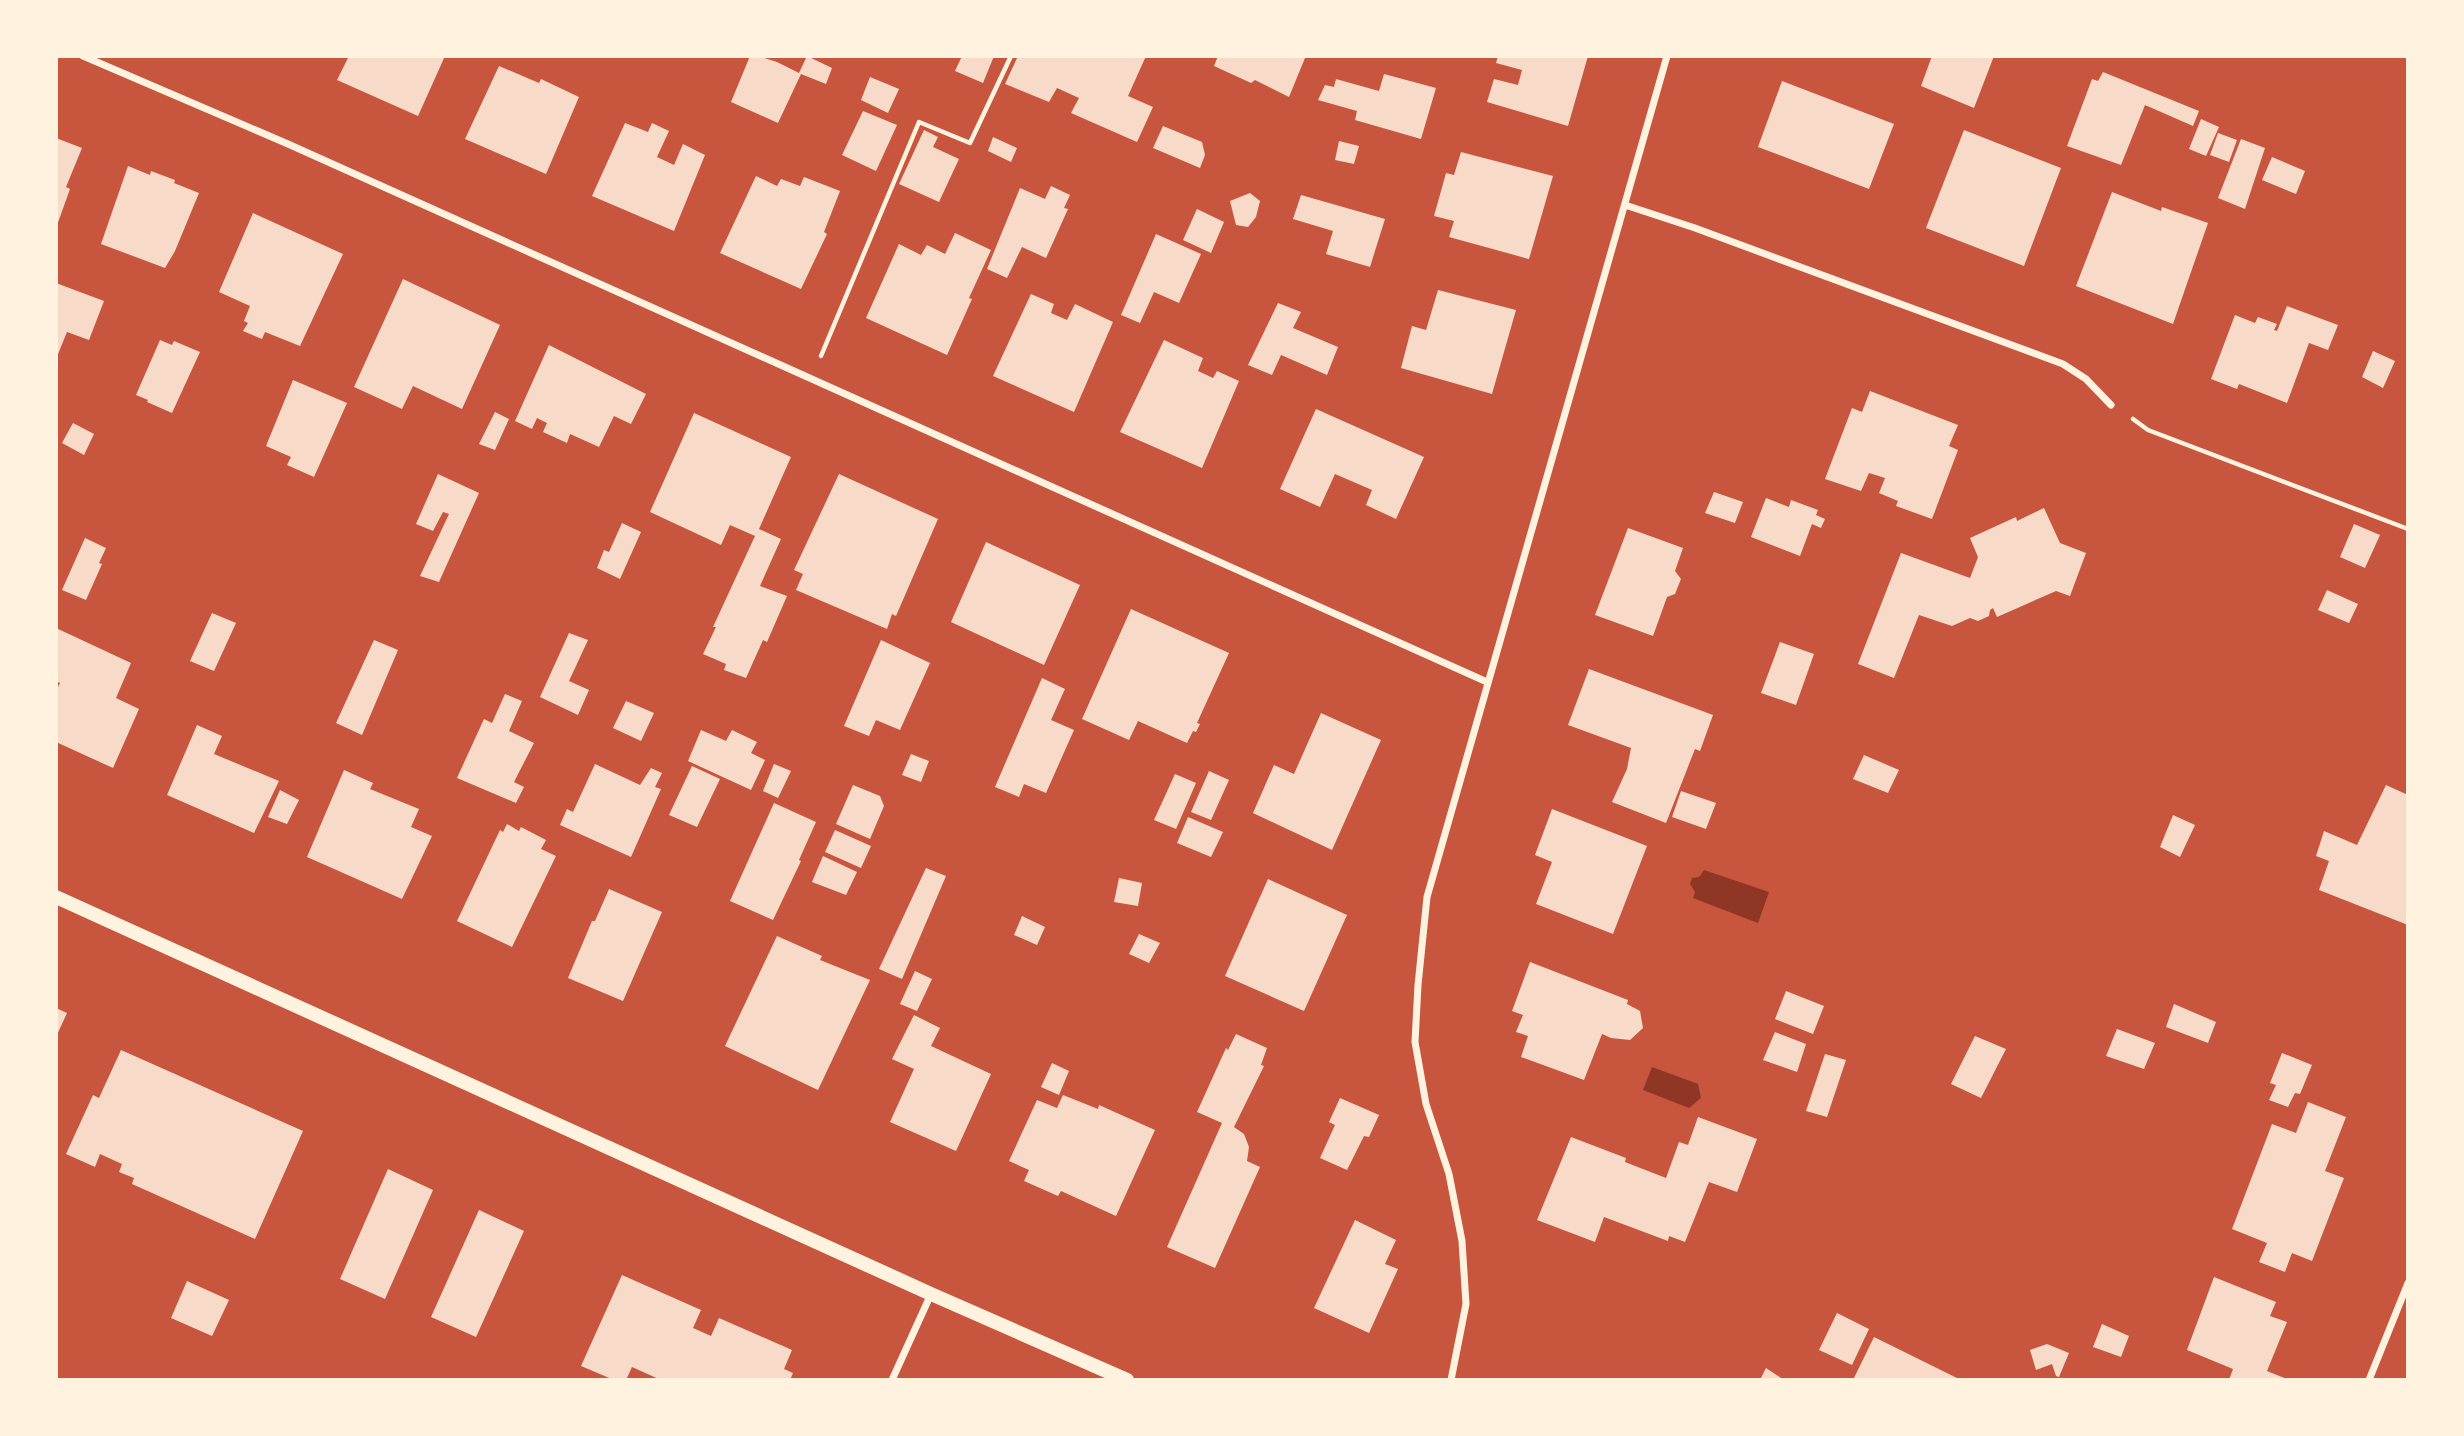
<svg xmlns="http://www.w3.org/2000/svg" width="2464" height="1436" font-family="'Asap Condensed',sans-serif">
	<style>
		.water { fill: #8f3625 }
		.building { fill: #f7dbc8 }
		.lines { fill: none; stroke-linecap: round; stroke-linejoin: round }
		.path { stroke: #fff3e0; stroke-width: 4.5 }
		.minor { stroke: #fff3e0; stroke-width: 7 }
		.secondary { stroke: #fff3e0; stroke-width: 14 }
	</style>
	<rect width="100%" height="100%" fill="#c8553d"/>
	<g class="water">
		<path d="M1704,870l65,22 -11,31 -65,-25 2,-6 -5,-8 2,-6 7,-1z"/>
		<path d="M1652,1067l46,17 3,14 -12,10 -46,-18z"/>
	</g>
	<g class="building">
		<path d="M349,56h96l-27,60 -81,-36z"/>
		<path d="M750,56h8l19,6 22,11 8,-17 25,12 -6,16 -25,-10 -23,49 -47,-21z"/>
		<path d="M962,56h32l-11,27 -28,-12z"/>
		<path d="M1018,56h128l-18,40 25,11 -16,35 -66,-29 8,-15 -22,-10 -8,14 -44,-18z"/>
		<path d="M1218,56h83l4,2 -16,39 -34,-17 -4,3 -37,-17z"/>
		<path d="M1498,56h90l-20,70 -81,-24 7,-23 24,6 4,-15 -26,-7z"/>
		<path d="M1932,56h62l-20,52 -53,-22z"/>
		<path d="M499,66l40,17 2,-4 38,18 -33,77 -81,-35z"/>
		<path d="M2103,72l96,39 -6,15 -48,-21 -24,60 -54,-19 25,-67 6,2z"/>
		<path d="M1384,74l52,14 -15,51 -66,-19 2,-9 -39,-11 7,-15 9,2 2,-8 43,12z"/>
		<path d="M870,77l29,12 -11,24 -27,-13z"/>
		<path d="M1782,81l112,43 -25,65 -111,-42z"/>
		<path d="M863,111l34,14 -21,46 -34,-16z"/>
		<path d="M2201,119l18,8 -13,29 -17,-7z"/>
		<path d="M625,123l23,9 4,-9 17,8 -12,26 17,8 9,-21 22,11 -31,76 -82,-35z"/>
		<path d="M1163,126l39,16 3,13 -5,13 -47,-20z"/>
		<path d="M924,130l14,7 -5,10 26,12 -20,43 -40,-18z"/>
		<path d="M1964,130l97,38 -37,98 -98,-38z"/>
		<path d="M2218,133l19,7 -8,22 -19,-7z"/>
		<path d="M993,137l24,11 -6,14 -23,-11z"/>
		<path d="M56,138l26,10 -16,39 4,2 -14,39z"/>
		<path d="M2241,139l24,9 -20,61 -27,-11z"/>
		<path d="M1339,141l20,5 -5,18 -19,-4z"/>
		<path d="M1461,152l92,24 -24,83 -80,-22 5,-16 -20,-5 12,-43 8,2z"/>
		<path d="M2272,157l33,14 -9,23 -34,-14z"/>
		<path d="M128,166l22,9 1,-4 24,9 -1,3 25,10 -24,58 -10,17 -64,-24z"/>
		<path d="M756,176l21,10 4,-7 19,7 4,-9 36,14 -16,41 3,2 -26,55 -81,-36z"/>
		<path d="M1051,186l19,9 -6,13 4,1 -22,49 -24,-11 -15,31 -20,-9 33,-81 25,11z"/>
		<path d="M2112,192l49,19 1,-4 46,16 -35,101 -97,-38z"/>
		<path d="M1250,193l10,8 -4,16 -8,10 -12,-2 -6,-24z"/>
		<path d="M1301,195l84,24 -15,48 -44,-13 7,-23 -40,-12z"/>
		<path d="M1197,209l27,13 -13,31 -28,-13z"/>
		<path d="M253,213l90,41 -43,92 -35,-14 -3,7 -19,-8 5,-8 -4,-2 6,-15 -31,-14z"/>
		<path d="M955,233l36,17 -22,48 3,1 -25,56 -81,-37 33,-74 22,11 6,-10 18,9z"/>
		<path d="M1156,234l45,20 -22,49 -25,-11 -14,31 -19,-8z"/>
		<path d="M403,279l97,46 -38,84 -49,-23 -11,23 -48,-22z"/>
		<path d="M56,283l48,18 -15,39 -22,-8 -11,27z"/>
		<path d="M1438,290l78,20 -24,84 -91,-26 11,-42 14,4z"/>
		<path d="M1031,294l23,10 -3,9 16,7 8,-16 38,18 -39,90 -81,-36z"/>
		<path d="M1278,303l23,9 -8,16 45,19 -11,28 -46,-20 -9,20 -24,-10z"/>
		<path d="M2287,306l51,19 -10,25 -19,-7 -22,60 -48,-19 -2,5 -26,-10 24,-64 20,8 3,-6 19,7 -3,6 3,1z"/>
		<path d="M160,340l12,5 2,-4 26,11 -28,61 -25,-11 1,-2 -12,-5z"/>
		<path d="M1164,340l39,18 -5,13 15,7 4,-7 22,10 -37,87 -82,-36z"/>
		<path d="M549,345l97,49 -15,30 -17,-8 -15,31 -29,-13 -3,9 -24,-11 4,-9 -10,-5 -5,11 -17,-8z"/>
		<path d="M2373,351l22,10 -12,27 -21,-11z"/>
		<path d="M293,380l54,23 -33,74 -27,-12 4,-8 -25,-11z"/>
		<path d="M1870,391l88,34 -9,21 9,4 -26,69 -36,-13 2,-5 -19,-8 6,-15 -16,-5 -8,18 -36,-12 27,-71 10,4z"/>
		<path d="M1316,409l108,48 -28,62 -30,-14 6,-15 -37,-16 -15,33 -40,-18z"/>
		<path d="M495,412l14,7 -14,31 -16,-6z"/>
		<path d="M694,413l97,44 -32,72 22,10 -21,47 27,10 -20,46 -4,-2 -17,38 -22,-8 2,-6 -23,-10 13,-27h-3l42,-91 -25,-11 -9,20 -71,-33z"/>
		<path d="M73,423l21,11 -10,21 -22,-12z"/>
		<path d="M438,474l41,19 -40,89 -19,-6 29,-62 -6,-2 -10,19 -17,-7z"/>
		<path d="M839,474l99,45 -42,97 -4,-2 -5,15 -91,-39 7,-16 -9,-4z"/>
		<path d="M1714,492l29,10 -8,21 -30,-10z"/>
		<path d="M1766,498l23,9 2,-7 27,10 -2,5 9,4 -4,9 -9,-4 -12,32 -49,-19z"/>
		<path d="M2044,508l16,35 26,10 -16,43 -14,-5 -59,26 -4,-9 -3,2 -1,6 -11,5 -8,-3 -18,8 -33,-11 -25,63 -36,-14 43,-111 69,25 8,-21 -8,-19 46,-21 1,4z"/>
		<path d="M622,523l19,9 -21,47 -23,-11 7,-18 5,2z"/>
		<path d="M2354,524l26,11 -15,33 -25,-11z"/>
		<path d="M1628,528l55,20 -8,23 6,8 -6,15 -8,3 -14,39 -58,-21z"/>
		<path d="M85,538l21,10 -7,15 3,1 -16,36 -24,-10z"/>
		<path d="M986,542l94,43 -36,80 -93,-43z"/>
		<path d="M2327,590l31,14 -9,19 -31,-13z"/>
		<path d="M1131,609l98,44 -32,70 3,1 -4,8 -3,-1 -6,12 -49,-22 -9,19 -47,-21z"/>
		<path d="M212,613l24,10 -22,48 -24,-10z"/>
		<path d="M56,628l75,35 -15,35 23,11 -26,59 -57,-26v-51l4,-8 -4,-2z"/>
		<path d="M569,633l19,7 -19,41 20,9 -11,25 -38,-18z"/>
		<path d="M374,640l24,10 -36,85 -26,-12z"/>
		<path d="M881,640l49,23 -30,67 -24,-10 -7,16 -25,-10z"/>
		<path d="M1780,642l34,12 -18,51 -35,-12z"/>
		<path d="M1589,669l124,46 -13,36 -5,-2 -29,74 -54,-21 15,-33 4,-21 -63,-23z"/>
		<path d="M1042,678l23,11 -14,31 23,10 -28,63 -22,-9 -5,13 -24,-10z"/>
		<path d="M505,694l17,7 -13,30 25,12 -20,39 10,5 -8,16 -59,-25 27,-59 8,4z"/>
		<path d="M626,701l28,12 -13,28 -28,-13z"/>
		<path d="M1321,713l60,27 -49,110 -79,-37 21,-48 20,9z"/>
		<path d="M197,725l25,11 -8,18 65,27 -25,52 -87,-38z"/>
		<path d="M701,730l25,11 6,-11 25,12 -6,11 14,7 -14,30 -63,-29z"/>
		<path d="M911,754l18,7 -8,21 -19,-7z"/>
		<path d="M1864,755l35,15 -11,23 -35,-14z"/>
		<path d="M595,764l45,21 11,-17 11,5 -7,14 6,2 -30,68 -71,-32 7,-16 6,3z"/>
		<path d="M774,764l17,7 -13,27 -15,-7z"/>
		<path d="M692,766l28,13 -23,48 -28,-12z"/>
		<path d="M344,770l29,13 -3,6 49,20 -8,18 21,9 -30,63 -95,-42z"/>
		<path d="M1209,771l20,9 -18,40 -20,-8z"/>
		<path d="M1175,774l21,9 -20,46 -22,-9z"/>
		<path d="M853,785l27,11 4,10 -14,33 -34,-15z"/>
		<path d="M2386,785l22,10v130l-89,-35 10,-29 -13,-5 8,-25 33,14z"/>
		<path d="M280,790l19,10 -12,24 -19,-7z"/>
		<path d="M1681,791l35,12 -10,26 -34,-12z"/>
		<path d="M774,803l42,19 -17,38 2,1 -28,59 -43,-19z"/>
		<path d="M1552,809l95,37 -34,88 -77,-30 16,-42 -17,-7z"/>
		<path d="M2173,815l22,10 -15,32 -20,-10z"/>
		<path d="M1188,817l35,15 -12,25 -34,-14z"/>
		<path d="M507,824l12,7 2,-4 25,13 -5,9 15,7 -44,91 -55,-26 43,-91 3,2z"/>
		<path d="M835,830l36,16 -10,22 -36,-16z"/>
		<path d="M823,856l34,16 -11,23 -34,-13z"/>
		<path d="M926,868l20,8 -44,103 -23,-10z"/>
		<path d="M1119,878l23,5 -4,23 -24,-4z"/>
		<path d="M1268,879l79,36 -43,96 -79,-35z"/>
		<path d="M609,889l53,23 -39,89 -55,-23 24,-57h3z"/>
		<path d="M1022,916l23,11 -8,18 -23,-10z"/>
		<path d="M1139,934l21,9 -11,20 -20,-9z"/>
		<path d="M777,936l45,20 -2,4 50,20 -52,110 -93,-44z"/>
		<path d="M1530,962l98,38 -1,4 13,7 3,17 -13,12 -19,-2 -9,-4 -18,46 -63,-23 7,-21 -12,-4 7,-17 -11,-4z"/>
		<path d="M915,971l17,8 -15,32 -17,-7z"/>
		<path d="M1786,991l38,15 -11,28 -38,-15z"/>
		<path d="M2174,1004l42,18 -8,21 -42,-16z"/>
		<path d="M56,1008l11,5 -11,24z"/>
		<path d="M914,1015l26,13 -9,18 60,28 -35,77 -66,-29 24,-53 -22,-10z"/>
		<path d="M2117,1029l38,14 -11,26 -38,-13z"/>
		<path d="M1775,1032l31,12 -9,28 -34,-12z"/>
		<path d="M1236,1034l31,14 -6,17 3,1 -30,61 10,7 5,13 -2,14 13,6 -45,101 -48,-21 55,-124 -25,-11 29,-64 2,2z"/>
		<path d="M1975,1036l31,13 -25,49 -30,-14z"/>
		<path d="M121,1050l182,81 -48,108 -123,-55 2,-6 -15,-6 3,-8 -22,-10 -5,13 -29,-13 27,-59 6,3z"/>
		<path d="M2282,1053l30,12 -12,29 -5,-1 -7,14 -19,-7 7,-15 -6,-2z"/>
		<path d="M1825,1054l21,6 -19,57 -21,-6z"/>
		<path d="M1052,1063l17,8 -10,24 -18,-8z"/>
		<path d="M1063,1095l35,14 1,-4 56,25 -39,86 -55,-25 -3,5 -34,-15 5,-11 -20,-9 28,-61 20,8z"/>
		<path d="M1340,1098l39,17 -10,22 -5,-1 -17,34 -27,-12 15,-33 -6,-3z"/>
		<path d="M2308,1102l38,15 -21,54 19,7 -32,83 -20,-8 -7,19 -26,-10 8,-19 -35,-14 40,-105 24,9z"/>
		<path d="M1698,1117l59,22 -20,53 -28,-10 -24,60 -16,-6 -1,5 -64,-24 -9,25 -58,-22 34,-83 55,21 -1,4 41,16 13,-36 9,3z"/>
		<path d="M388,1169l45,21 -48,109 -45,-20z"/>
		<path d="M479,1210l45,21 -48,106 -45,-20z"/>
		<path d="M1355,1220l41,20 -11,24 13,5 -29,64 -55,-25z"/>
		<path d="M622,1275l79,35 -8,18 18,8 8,-18 73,32 -8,19 9,4 -3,7h-129l-29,-13 -6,13h-12l-33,-14z"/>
		<path d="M2214,1277l62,25 -6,14 17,6 -20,49 22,9h-60l4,-11 -46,-19z"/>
		<path d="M187,1281l42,19 -17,36 -41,-18z"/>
		<path d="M1837,1313l32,16 -17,36 -33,-15z"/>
		<path d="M2102,1324l27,12 -8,21 -28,-10z"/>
		<path d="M1874,1337l87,43h-108z"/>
		<path d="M2047,1344l22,9 -10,24 -3,-1 -4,-12 -16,6 -6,-20z"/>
		<path d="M1766,1368l18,12h-24z"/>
	</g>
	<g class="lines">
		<g class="path">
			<path d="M821,356l98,-234 51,21 41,-87"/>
			<path d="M2133,419l15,11 260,99"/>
		</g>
		<g class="minor">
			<path d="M83,56l205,88 1199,538"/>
			<path d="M1625,205l70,23 368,136 23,15 25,26"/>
			<path d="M892,1380l39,-86"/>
			<path d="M1451,1380l15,-76 -4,-63 -13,-67 -23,-70 -11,-62 3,-57 9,-88 240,-841"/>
			<path d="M2369,1380l39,-97"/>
		</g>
		<path class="secondary" d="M56,897l875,397 196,86"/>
	</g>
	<rect width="2464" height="1436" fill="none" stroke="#fff3e0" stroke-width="116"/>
</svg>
